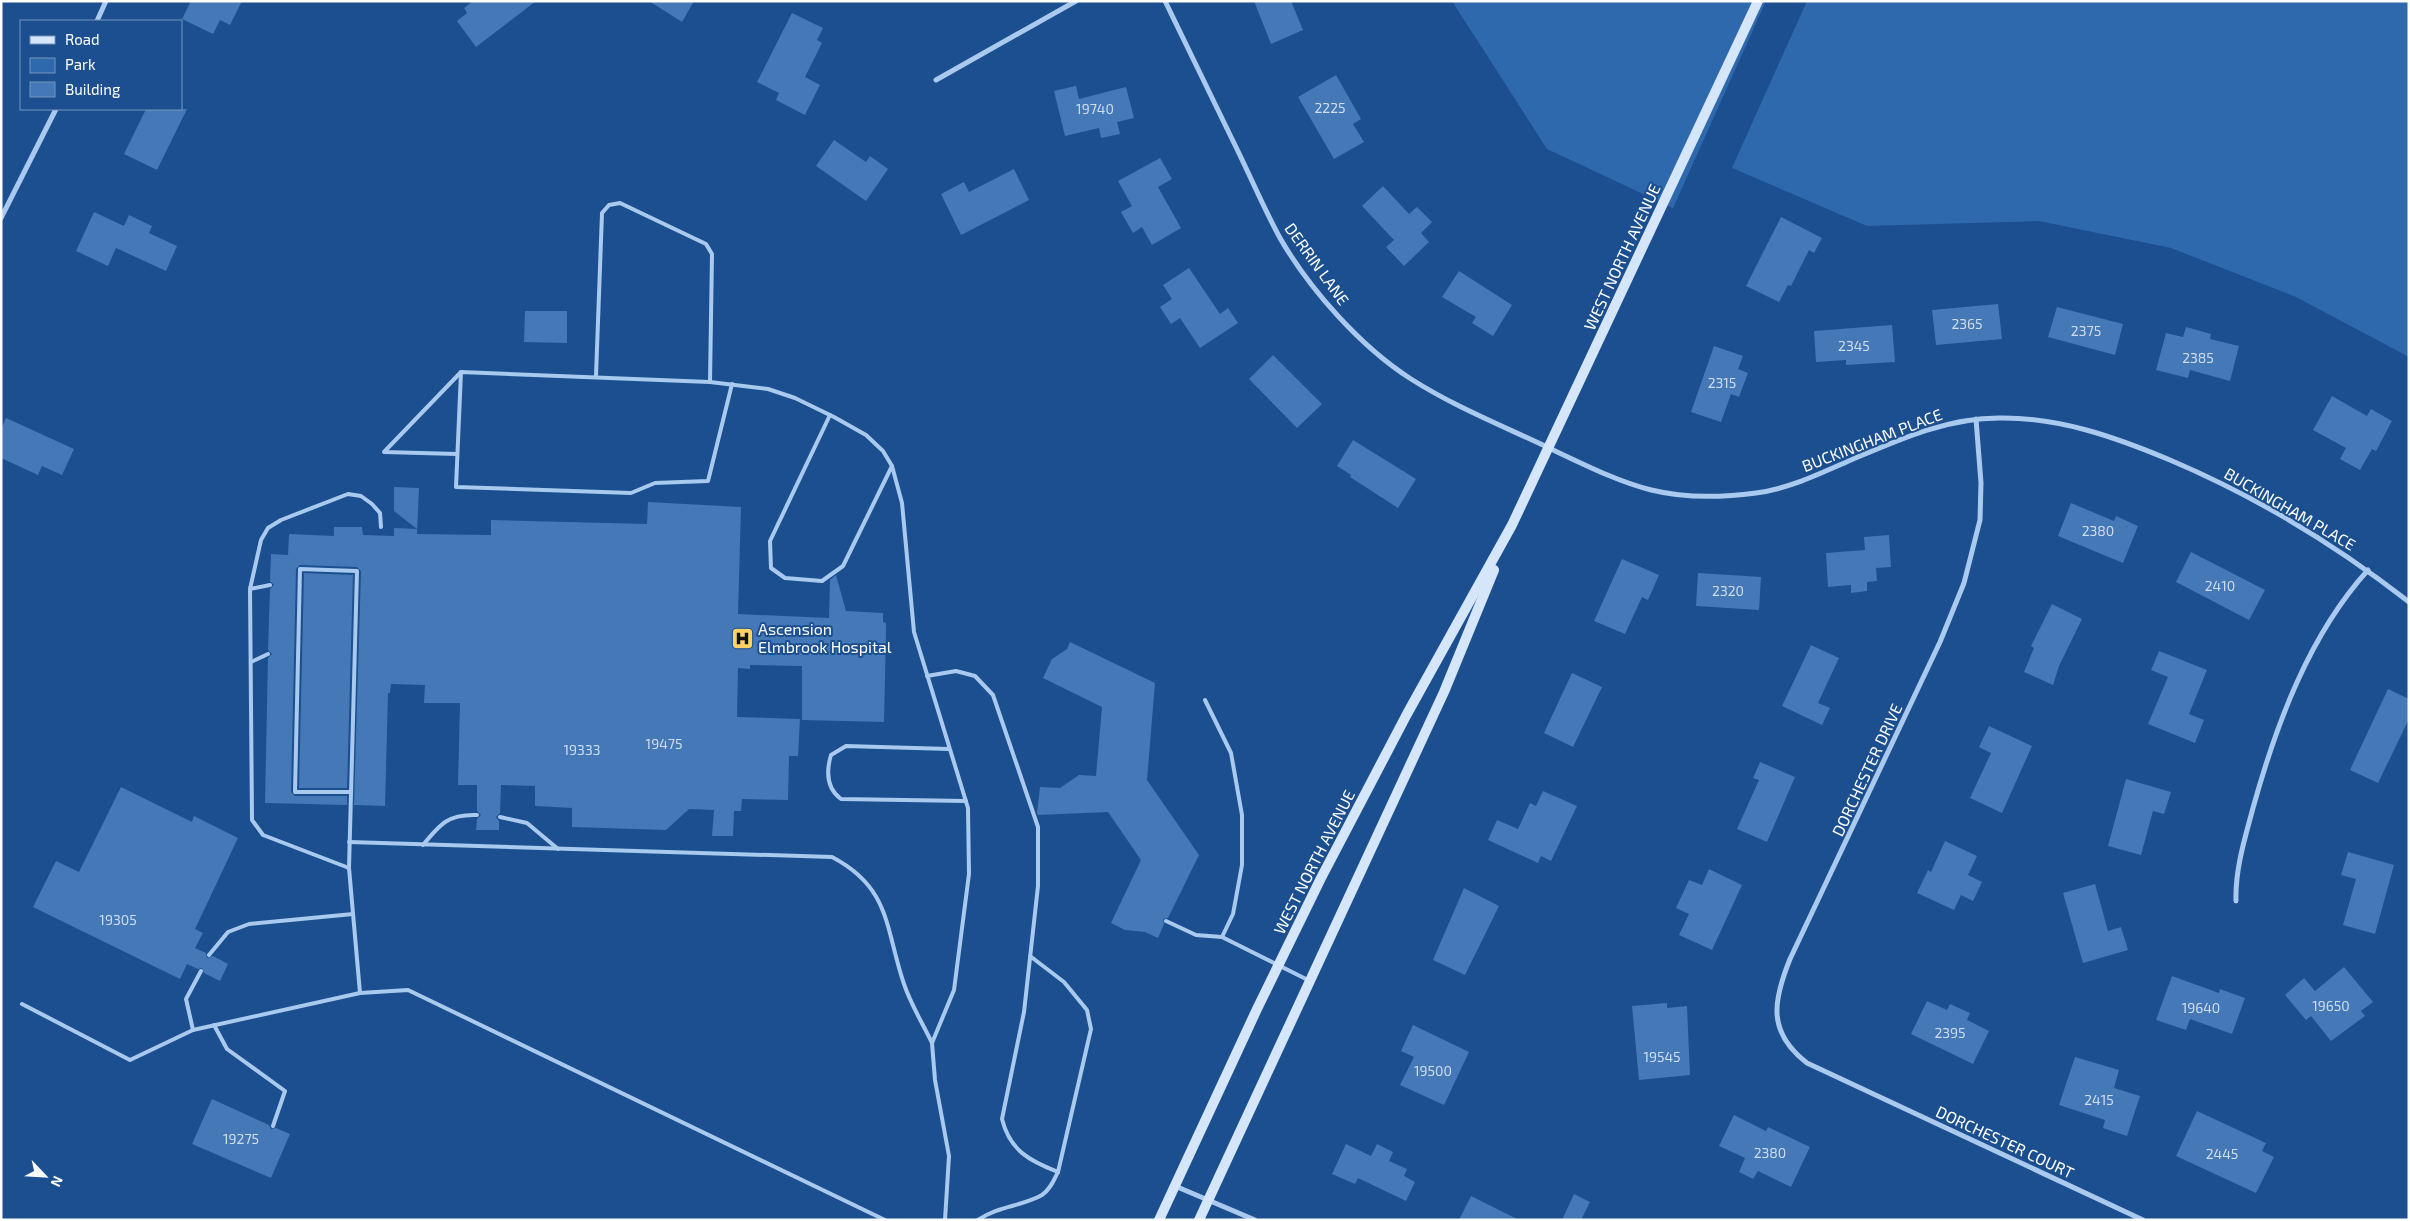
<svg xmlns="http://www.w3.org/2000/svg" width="2410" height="1221" font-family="'Exo 2',sans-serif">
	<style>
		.green { fill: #2e69ad }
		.building { fill: #4478b7 }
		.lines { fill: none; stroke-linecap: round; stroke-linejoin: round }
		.service { stroke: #a9c9ee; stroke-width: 4 }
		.minor { stroke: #a9c9ee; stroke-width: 5 }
		.secondary { stroke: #d6e6fa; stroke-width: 10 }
		.labels { text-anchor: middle; stroke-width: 4; stroke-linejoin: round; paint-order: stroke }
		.number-label { font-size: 14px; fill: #d0dded }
		.street-label { font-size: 16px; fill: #fff; stroke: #1b4f8f }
		.poi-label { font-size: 16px; fill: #fff; stroke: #1b4f8f; text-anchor: start }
	</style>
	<rect width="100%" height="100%" fill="#1b4f8f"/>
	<g class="green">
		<path d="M1452,1h314l-93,207 -126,-59z"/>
		<path d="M1807,1h602v356l-113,-60 -125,-49 -132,-27 -172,5 -135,-58z"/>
	</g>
	<g class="building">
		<path d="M191,1h51l-12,24 -10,-5 -7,14 -31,-15z"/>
		<path d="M473,1h63l-60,46 -19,-26 10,-8 -3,-5z"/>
		<path d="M649,1h45l-12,21z"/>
		<path d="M1254,1h37l12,29 -32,14z"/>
		<path d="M792,13l31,15 -6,12 5,3 -17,34 15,8 -15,30 -29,-15 3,-7 -22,-11z"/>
		<path d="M1336,75l25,44 -8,5 11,18 -30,17 -36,-62z"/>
		<path d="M1076,86l3,13 47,-12 8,31 -17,4 3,12 -19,4 -2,-10 -34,8 -11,-45z"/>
		<path d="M146,109h41l-30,61 -33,-16z"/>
		<path d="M834,140l32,22 4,-6 18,13 -22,32 -50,-35z"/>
		<path d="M1160,158l12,21 -14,8 23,41 -29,17 -10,-18 -9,6 -12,-21 11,-6 -14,-25z"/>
		<path d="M1014,169l15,31 -68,35 -20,-41 23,-12 5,10z"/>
		<path d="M1383,186l26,28 8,-7 15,15 -11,11 8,9 -25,24 -18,-19 8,-7 -32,-34z"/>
		<path d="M94,212l30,14 5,-11 23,11 -3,7 28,13 -11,25 -50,-23 -8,18 -32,-15z"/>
		<path d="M1781,217l41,21 -8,15 -5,-3 -18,36 -3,-1 -9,17 -33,-16z"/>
		<path d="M1189,268l31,46 8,-6 10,15 -38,25 -20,-30 -9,6 -11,-17 12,-8 -9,-14z"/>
		<path d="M1459,271l53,34 -19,31 -21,-13 4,-6 -34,-20z"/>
		<path d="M1998,304l4,35 -66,6 -4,-35z"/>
		<path d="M2057,307l66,17 -8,31 -67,-18z"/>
		<path d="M525,311h42v32l-43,-1z"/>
		<path d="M1892,325l3,37 -49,3v-5l-30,2 -2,-31z"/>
		<path d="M2186,327l25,7 -1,5 29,7 -9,35 -40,-11 -2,8 -32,-8 10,-37 17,4z"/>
		<path d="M1714,346l29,10 -5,13 10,4 -9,24 -8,-3 -10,28 -30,-10z"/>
		<path d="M1273,355l49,49 -25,24 -48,-49z"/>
		<path d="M2332,396l35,20 4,-7 21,12 -16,30 -4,-2 -12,21 -20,-11 6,-11 -33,-18z"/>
		<path d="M6,418l68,31 -12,26 -20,-9 -4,9 -37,-17v-29z"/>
		<path d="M1353,440l63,39 -18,29 -48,-31 1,-2 -14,-9z"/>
		<path d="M394,487l25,1 -2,46 74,1v-15l156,4 1,-22 93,5 -3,107 91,4 1,-38 6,-5 10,36 37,2v9l3,1v9l-2,90 -82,-2v-54l-52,-1v4l-12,-1 -1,49 63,2 -2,37h-9l-1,44 -46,-1 -1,12h-7l-1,25h-21l2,-26 -25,-1 -23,21 -94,-3v-19l-37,-2v-20l-34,-1 -1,28 -4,4 3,4v9h-23l1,-11 4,-4 -4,-4v-26h-19l2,-82h-36l1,-18 -34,-1 -1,9h-2l-3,113 -31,-1 7,-234 -4,-4 -57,-2 -4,4 -5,223 4,4h52v9l-82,-2 3,-145 4,-4 -4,-4 2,-61 4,-4 -4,-4 1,-27 17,1 1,-21 45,2v-9h28l1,8 31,1v-8l23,1 -23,-18z"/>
		<path d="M2071,503l43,18 2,-5 22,10 -15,37 -65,-27z"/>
		<path d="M1889,535l2,32 -15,1 1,13 -10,1v9l-16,2v-8l-23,2 -2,-34 39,-3 -1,-13z"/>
		<path d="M2191,552l74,38 -16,30 -73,-38z"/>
		<path d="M1622,559l37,16 -11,25 -6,-3 -17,37 -31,-13z"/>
		<path d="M304,573l49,2 -6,213h-48z"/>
		<path d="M1698,573l63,4 -2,33 -63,-4z"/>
		<path d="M2052,604l30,15 -23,47 -6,19 -29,-13 10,-24 -3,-2z"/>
		<path d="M1070,642l85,41 -8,97 52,75 -31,63 -5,1 1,5 -6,14 -13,-6 -20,-2 -14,-7 30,-63 -33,-48 -70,3 -1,-2 3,-26 20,1 19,-13 17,1 6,-69 -59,-29 9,-19 15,-10z"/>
		<path d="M1811,645l28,13 -21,45 12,5 -8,17 -40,-19z"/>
		<path d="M2159,651l48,19 -18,44 15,6 -9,23 -47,-19 20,-47 -17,-7z"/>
		<path d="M1572,673l30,14 -29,60 -29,-14z"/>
		<path d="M2388,689l21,10v20l-31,64 -28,-13z"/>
		<path d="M1989,726l43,20 -30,67 -32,-15 21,-45 -12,-6z"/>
		<path d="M1760,762l35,15 -28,65 -30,-13 22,-49 -6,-2z"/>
		<path d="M2126,779l45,13 -7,22 -11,-3 -12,44 -33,-9z"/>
		<path d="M121,787l71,35 2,-6 44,22 -43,91 8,4 -8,15 11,5 1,5 6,-2 15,8 -8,17 -16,-8 -2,-5 -4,1 -11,-5 -7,15 -147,-72 23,-46 23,11z"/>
		<path d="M1543,791l34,15 -26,55 -10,-5 -3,7 -50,-23 9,-20 21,9 12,-26 6,3z"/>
		<path d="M1945,841l32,15 -9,19 14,7 -9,19 -12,-6 -7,15 -37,-17 11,-23 3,2z"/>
		<path d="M2348,852l46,13 -19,69 -32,-9 13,-46 -15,-4z"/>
		<path d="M1709,869l33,16 -30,65 -33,-15 10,-21 -13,-6 13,-28 13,5z"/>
		<path d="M2095,884l13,47 13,-4 7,23 -45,13 -20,-70z"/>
		<path d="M1464,888l35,18 -34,69 -32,-15z"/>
		<path d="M2344,967l29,35 -12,9 4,5 -34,25 -20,-25 -5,4 -21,-25 19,-17 11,13z"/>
		<path d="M2172,976l47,17 1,-4 25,9 -13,36 -42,-15 -4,11 -30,-10z"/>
		<path d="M1927,1001l20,9 3,-6 20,9 -3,7 22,11 -16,33 -62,-30z"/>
		<path d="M1667,1003v5l20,-2 3,69 -51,5 -7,-74z"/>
		<path d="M1413,1025l56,27 -25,53 -44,-20 14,-28 -13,-6z"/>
		<path d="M2075,1057l44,13 -5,18 26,8 -13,40 -24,-8 2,-8 -46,-15z"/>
		<path d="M212,1099l57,26 2,4 5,-1 14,6 -19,44 -79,-34z"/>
		<path d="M2197,1111l69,32 -4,8 12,6 -18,36 -80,-37z"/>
		<path d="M1734,1115l32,16 2,-4 42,20 -19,40 -33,-16 -5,8 -14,-7 6,-14 -26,-12z"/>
		<path d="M1346,1144l25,12 6,-12 16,8 -4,9 18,8 -3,7 11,6 -9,19 -48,-23 -3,6 -23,-10z"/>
		<path d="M1574,1194l16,8 -9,18h-19z"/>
		<path d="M1471,1196l48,24h-60z"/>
	</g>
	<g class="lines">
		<g class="service">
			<path d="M461,372l-5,115 175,6 24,-10 53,-2 24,-97"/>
			<path d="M596,376l6,-163 7,-8 11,-2 86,41 6,10 -2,128"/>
			<path d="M830,415l-60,126 1,27 14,10 37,3 21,-15 49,-100"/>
			<path d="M457,454l-73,-2 77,-80 249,10 58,7 27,9 39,19 32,18 17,16 9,15 10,37 12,129 54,176 1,66 -15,116 -22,53 3,37 14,76 -4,64"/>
			<path d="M250,589l20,-4"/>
			<path d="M251,662l17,-8"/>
			<path d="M927,676l29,-5 19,5 18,19 45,132v59l-14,126 -22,107c8,32 28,42 56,53l33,-143 -4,-19 -23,-28 -34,-26"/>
			<path d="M1205,700l26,53 11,62v50l-9,49 -11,23"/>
			<path d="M949,749l-103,-3 -15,9c-5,17 -5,33 10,44l125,2"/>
			<path d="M351,792h-56l5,-223 57,2 -8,297 11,125"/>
			<path d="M500,817l27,6 31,26"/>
			<path d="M349,842l483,15c59,31 53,71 72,127 7,21 19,40 28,59"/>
			<path d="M423,845c17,-21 25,-31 54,-30"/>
			<path d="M349,868l-86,-33 -11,-15 -2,-231 11,-49 7,-12 13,-8 67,-26 13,2 11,8 8,9 1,14"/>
			<path d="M1166,921l30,14 26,2 88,44"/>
			<path d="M209,955l19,-23 21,-8 104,-10"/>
			<path d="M22,1004l108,56 63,-30 -7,-31 15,-28"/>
			<path d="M214,1025l13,24 58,42 -12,35"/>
			<path d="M193,1030l167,-37 48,-3 477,230"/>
			<path d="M978,1220c20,-14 45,-14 64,-25 8,-5 12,-15 16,-23"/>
		</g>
		<g class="minor">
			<path d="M1165,1c23,47 45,93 68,140 16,32 30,66 47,97 30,52 81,109 131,141 44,28 92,47 138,69 80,38 116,57 207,45 33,-4 65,-20 95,-33 47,-20 95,-42 148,-42 60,-1 116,19 171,42 87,37 165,84 239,142"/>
			<path d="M97,21l9,-20"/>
			<path d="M936,80l140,-79"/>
			<path d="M1,218l55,-109"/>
			<path d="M1976,419l5,64 -1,37 -16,63 -24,59 -150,317c-17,42 -23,73 17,104l336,157"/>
			<path d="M2236,901c-1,-32 9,-63 17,-93 23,-83 56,-173 115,-238"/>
			<path d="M1175,1186l80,34"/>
		</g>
		<g class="secondary">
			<path d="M1159,1220l98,-211 64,-131 86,-164 105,-189 246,-524"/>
			<path d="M1199,1220l245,-528 50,-122"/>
		</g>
	</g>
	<defs>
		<symbol id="hospital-square" viewBox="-11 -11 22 22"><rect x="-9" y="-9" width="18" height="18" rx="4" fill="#ffd166" stroke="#1b4f8f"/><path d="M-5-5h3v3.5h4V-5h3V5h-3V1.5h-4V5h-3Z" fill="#111"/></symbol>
	</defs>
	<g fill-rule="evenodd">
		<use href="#hospital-square" x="730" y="626" width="25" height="25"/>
	</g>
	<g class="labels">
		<g class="number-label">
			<text x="1330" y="113">2225</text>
			<text x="1095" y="114">19740</text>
			<text x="1967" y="329">2365</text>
			<text x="2086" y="336">2375</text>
			<text x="1854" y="351">2345</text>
			<text x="2198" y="363">2385</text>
			<text x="1722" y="388">2315</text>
			<text x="2098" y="536">2380</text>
			<text x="2220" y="591">2410</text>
			<text x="1728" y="596">2320</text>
			<text x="664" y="749">19475</text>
			<text x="582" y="755">19333</text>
			<text x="118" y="925">19305</text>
			<text x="2331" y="1011">19650</text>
			<text x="2201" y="1013">19640</text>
			<text x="1950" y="1038">2395</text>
			<text x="1662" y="1062">19545</text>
			<text x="1433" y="1076">19500</text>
			<text x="2099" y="1105">2415</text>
			<text x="241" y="1144">19275</text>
			<text x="1770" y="1158">2380</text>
			<text x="2222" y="1159">2445</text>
		</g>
		<g class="street-label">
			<text transform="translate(1622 257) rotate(-65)" y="6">WEST NORTH AVENUE</text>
			<text transform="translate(1317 264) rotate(54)" y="6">DERRIN LANE</text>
			<text transform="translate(1872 440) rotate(-21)" y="6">BUCKINGHAM PLACE</text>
			<text transform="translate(2290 509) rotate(30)" y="6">BUCKINGHAM PLACE</text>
			<text transform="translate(1867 770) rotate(-65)" y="6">DORCHESTER DRIVE</text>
			<text transform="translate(1314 862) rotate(-63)" y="6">WEST NORTH AVENUE</text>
			<text transform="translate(2005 1142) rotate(25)" y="6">DORCHESTER COURT</text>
		</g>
		<g class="poi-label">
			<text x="758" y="635">Ascension<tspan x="758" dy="18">Elmbrook Hospital</tspan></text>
		</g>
	</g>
	<rect width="2410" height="1221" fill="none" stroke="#ffffff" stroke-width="5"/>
	<rect x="20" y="20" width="162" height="90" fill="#1b4f8f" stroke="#7695bc"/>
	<rect x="30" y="36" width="25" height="8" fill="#d6e6fa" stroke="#7695bc"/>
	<text x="65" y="45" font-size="15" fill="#ffffff">Road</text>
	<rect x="30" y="58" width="25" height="15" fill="#2e69ad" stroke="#7695bc"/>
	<text x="65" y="70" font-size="15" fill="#ffffff">Park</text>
	<rect x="30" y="82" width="25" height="15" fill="#4478b7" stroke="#7695bc"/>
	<text x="65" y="95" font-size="15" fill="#ffffff">Building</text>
	<g transform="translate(45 1176) rotate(115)" stroke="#1b4f8f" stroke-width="4" paint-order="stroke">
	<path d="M0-4L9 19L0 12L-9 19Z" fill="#ffffff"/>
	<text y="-8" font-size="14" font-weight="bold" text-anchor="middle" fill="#ffffff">N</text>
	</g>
</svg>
